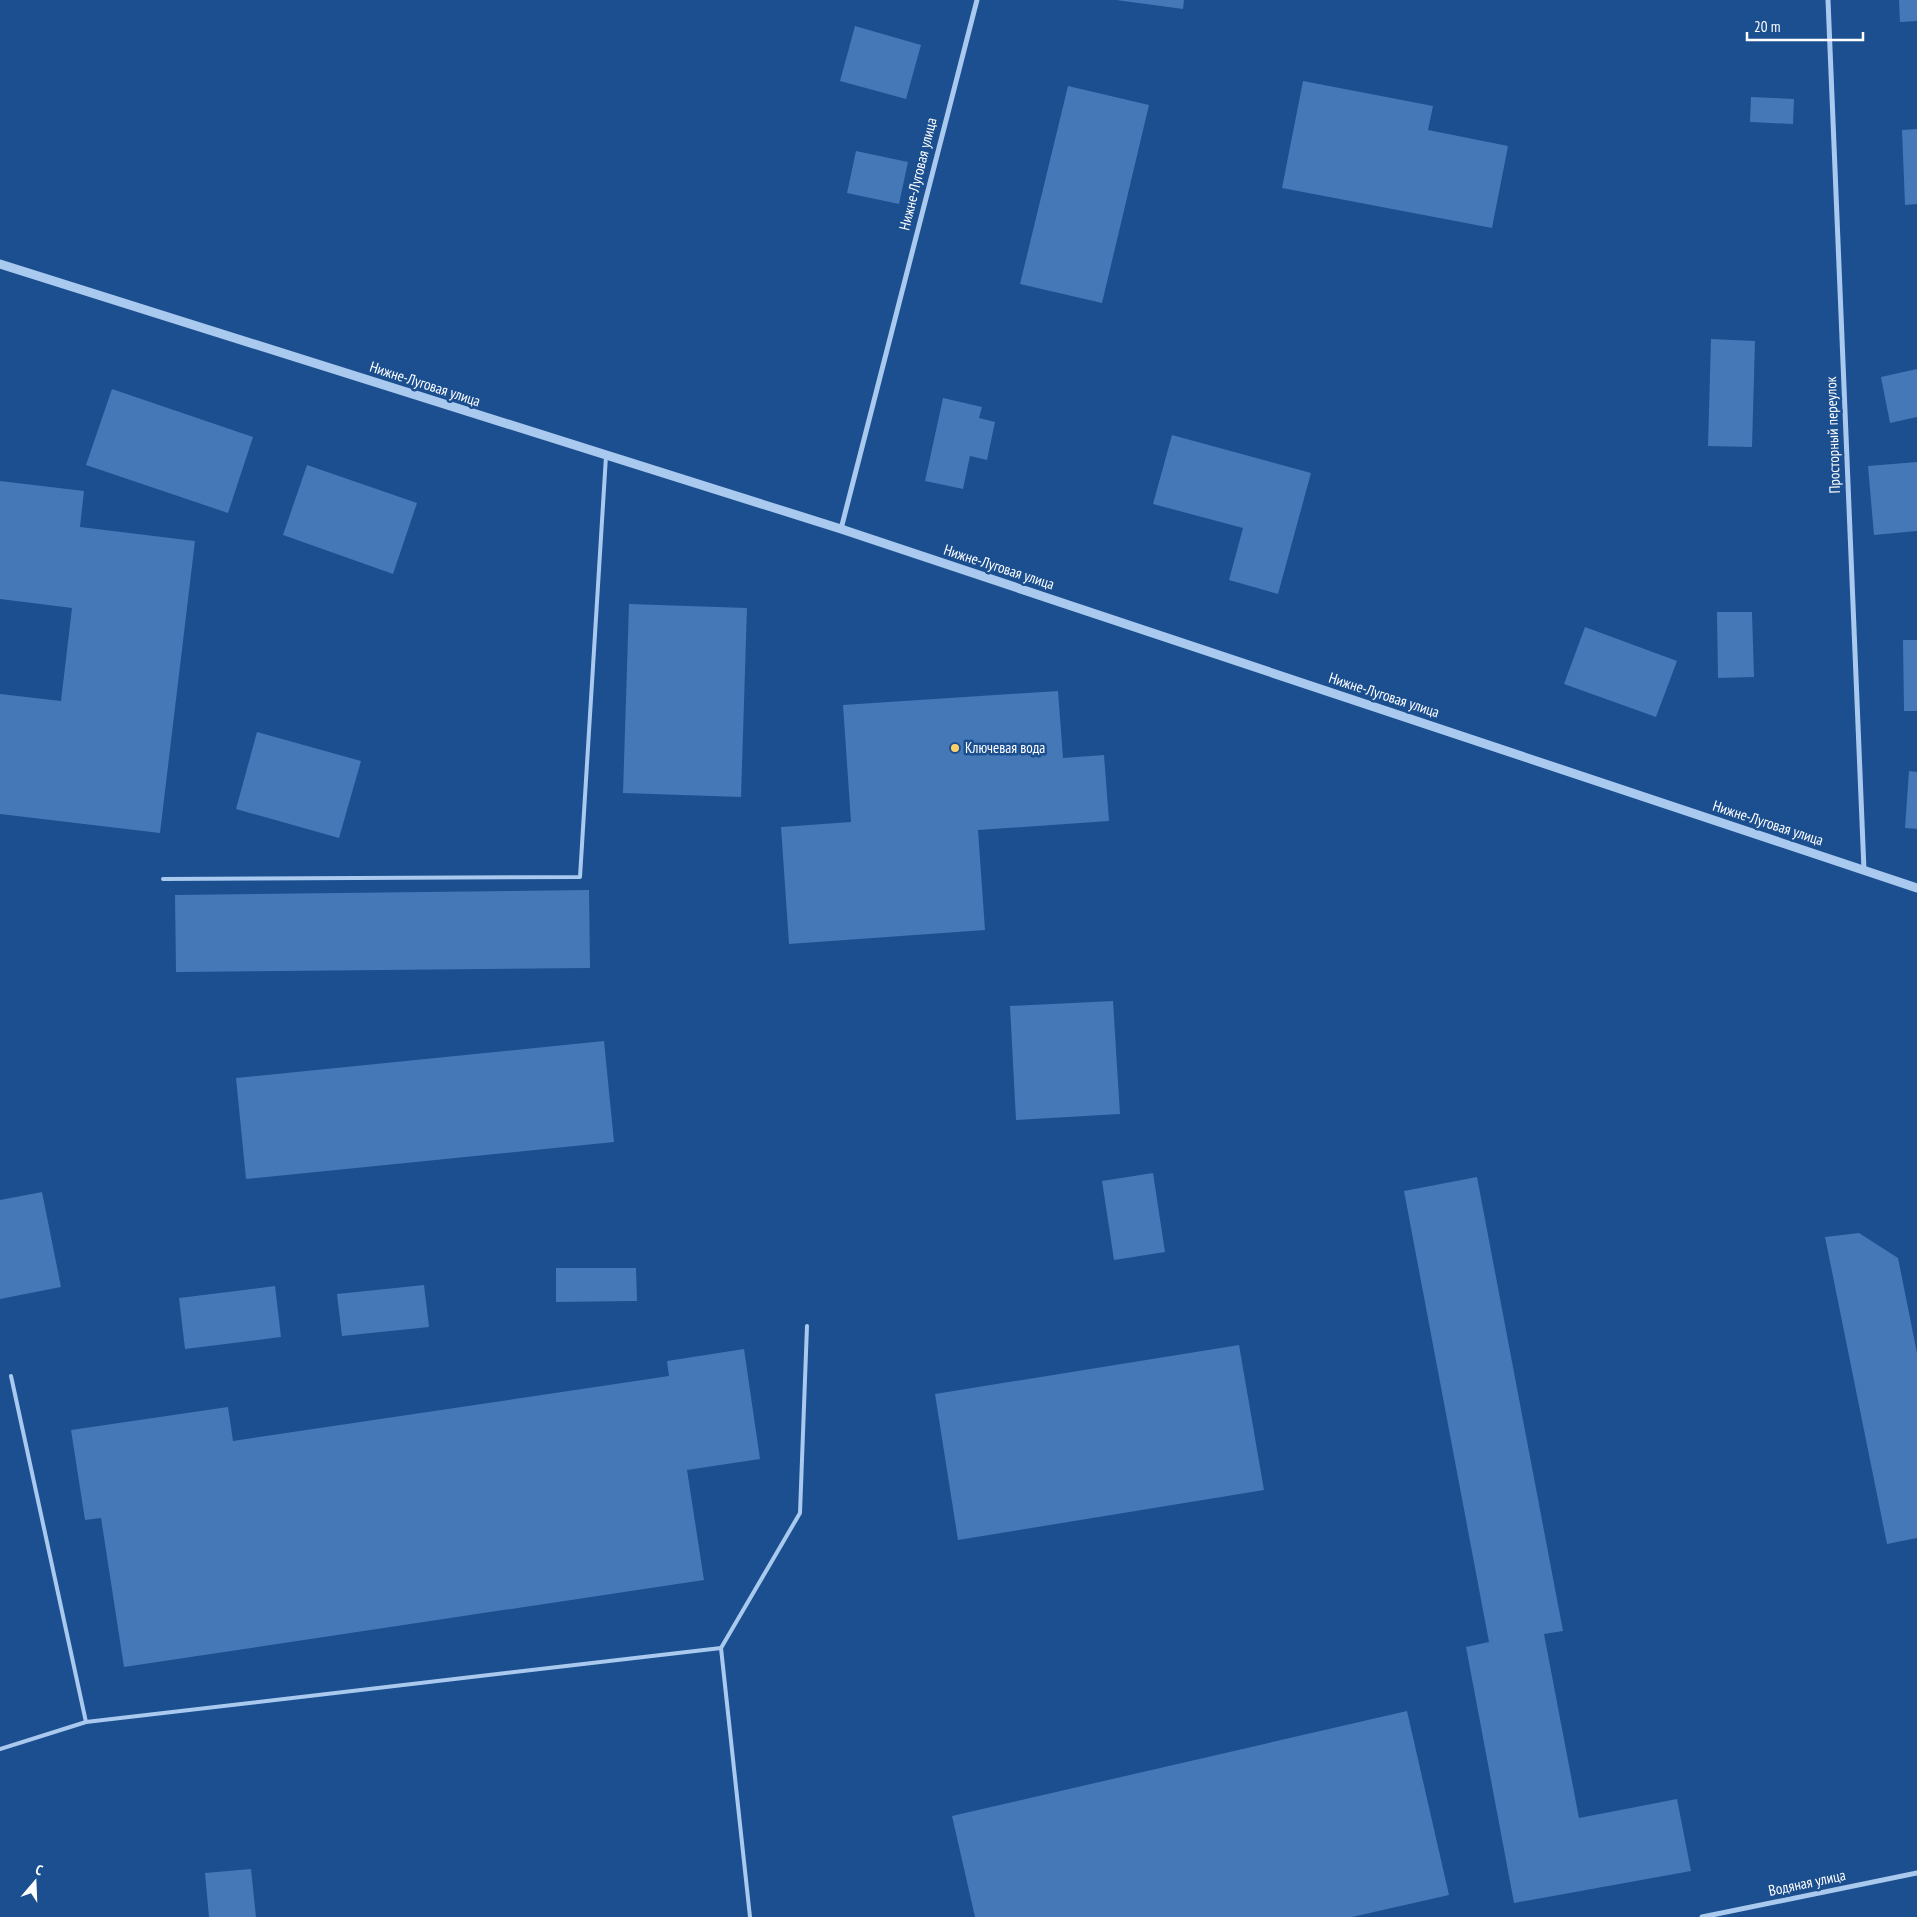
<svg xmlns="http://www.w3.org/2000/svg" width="1917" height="1917" font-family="'PT Sans Narrow',sans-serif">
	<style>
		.building { fill: #4478b7 }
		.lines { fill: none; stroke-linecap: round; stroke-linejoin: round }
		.service { stroke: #a9c9ee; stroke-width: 4 }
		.minor { stroke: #a9c9ee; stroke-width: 5 }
		.tertiary { stroke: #a9c9ee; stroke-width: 9 }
		.poi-dot { fill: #ffd166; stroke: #1b4f8f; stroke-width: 2 }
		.labels { text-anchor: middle; stroke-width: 5; stroke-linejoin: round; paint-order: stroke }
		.street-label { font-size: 15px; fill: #fff; stroke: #1b4f8f }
		.poi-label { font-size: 15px; fill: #fff; stroke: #1b4f8f; text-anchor: start }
	</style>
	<rect width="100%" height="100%" fill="#1b4f8f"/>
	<g class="building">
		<path d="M1116,0h68l-1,9z"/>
		<path d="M1899,0h18v21l-17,1z"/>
		<path d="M855,26l66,19 -15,54 -66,-18z"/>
		<path d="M1303,81l130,25 -5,24 80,16 -16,82 -210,-40z"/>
		<path d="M1068,86l81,19 -47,198 -82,-19z"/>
		<path d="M1751,97l43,2 -1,25 -43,-2z"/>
		<path d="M1917,129v75l-12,1 -3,-75z"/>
		<path d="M856,151l52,11 -9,42 -52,-11z"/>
		<path d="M1711,339l44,2 -3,106 -44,-1z"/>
		<path d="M1917,369v48l-27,6 -9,-46z"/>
		<path d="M112,389l141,48 -25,76 -142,-48z"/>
		<path d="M943,398l39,9 -3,11 16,4 -8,38 -17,-4 -7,33 -38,-8z"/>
		<path d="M1172,435l139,38 -33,121 -49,-14 14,-52 -90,-24z"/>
		<path d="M1917,462v69l-43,4 -6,-69z"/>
		<path d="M307,465l110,38 -24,71 -110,-39z"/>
		<path d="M0,481l84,10 -4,36 115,14 -35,292 -160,-19v-120l61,7 11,-93 -72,-9z"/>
		<path d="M629,604l118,4 -6,189 -118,-4z"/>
		<path d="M1717,612h35l2,65 -36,1z"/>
		<path d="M1585,627l92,34 -21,56 -92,-33z"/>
		<path d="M1903,640h14v71h-13z"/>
		<path d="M1058,691l5,67 41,-3 5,66 -131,9 7,100 -196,14 -8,-117 70,-5 -8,-117z"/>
		<path d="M257,732l104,29 -22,77 -103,-29z"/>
		<path d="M1909,771l8,1v57l-12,-1z"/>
		<path d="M589,890l1,78 -414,4 -1,-77z"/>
		<path d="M1113,1001l7,113 -104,6 -6,-114z"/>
		<path d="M604,1041l10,101 -368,37 -10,-101z"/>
		<path d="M1153,1173l12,79 -51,8 -12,-79z"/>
		<path d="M1477,1177l86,454 -19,3 35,184 98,-19 14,72 -177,32 -48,-256 23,-5 -85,-451z"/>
		<path d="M42,1192l19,95 -61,12v-99z"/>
		<path d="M1859,1233l39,25 19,95v185l-30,6 -62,-307z"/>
		<path d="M556,1268h80l1,33 -81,1z"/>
		<path d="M424,1285l5,42 -87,9 -5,-42z"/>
		<path d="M275,1286l6,51 -96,12 -6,-51z"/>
		<path d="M1239,1345l25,145 -306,50 -23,-146z"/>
		<path d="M744,1349l16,110 -73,11 17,110 -580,87 -23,-149 -16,2 -14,-90 157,-23 5,34 436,-65 -2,-15z"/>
		<path d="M1407,1711l42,184 -97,22h-377l-23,-101z"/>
		<path d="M251,1869l5,48h-47l-4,-44z"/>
	</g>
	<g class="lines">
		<g class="service">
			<path d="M163,879l417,-2 26,-421"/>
			<path d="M11,1376l75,346"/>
			<path d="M721,1648l79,-135 7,-187"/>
			<path d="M0,1749l86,-27 635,-74 29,269"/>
		</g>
		<g class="minor">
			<path d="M1828,0l36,870"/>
			<path d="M841,529l136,-529"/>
			<path d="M1702,1917l215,-44"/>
		</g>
		<path class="tertiary" d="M0,264l841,265 1076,359"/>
	</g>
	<circle class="poi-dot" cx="955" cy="748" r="5"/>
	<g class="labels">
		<g class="street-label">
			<text transform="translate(918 174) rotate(-76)" y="5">Нижне-Луговая улица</text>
			<text transform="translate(425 384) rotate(18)" y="5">Нижне-Луговая улица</text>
			<text transform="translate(1833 435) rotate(-92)" y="5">Просторный переулок</text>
			<text transform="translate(999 567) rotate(18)" y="5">Нижне-Луговая улица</text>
			<text transform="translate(1384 695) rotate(18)" y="5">Нижне-Луговая улица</text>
			<text transform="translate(1768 823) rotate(18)" y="5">Нижне-Луговая улица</text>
			<text transform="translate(1807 1883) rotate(-12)" y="5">Водяная улица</text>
		</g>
		<g class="poi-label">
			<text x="965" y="753">Ключевая вода</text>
		</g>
	</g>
	<g transform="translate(35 1882) rotate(19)" stroke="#1b4f8f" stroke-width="4" paint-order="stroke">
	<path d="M0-4L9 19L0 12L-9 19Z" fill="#ffffff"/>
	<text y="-8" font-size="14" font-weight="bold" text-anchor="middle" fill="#ffffff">С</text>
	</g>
	<path d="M1747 32v8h116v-8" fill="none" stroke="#ffffff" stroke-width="2.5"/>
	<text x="1754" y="32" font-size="15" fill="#ffffff" stroke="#1b4f8f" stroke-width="4" paint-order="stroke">20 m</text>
</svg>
